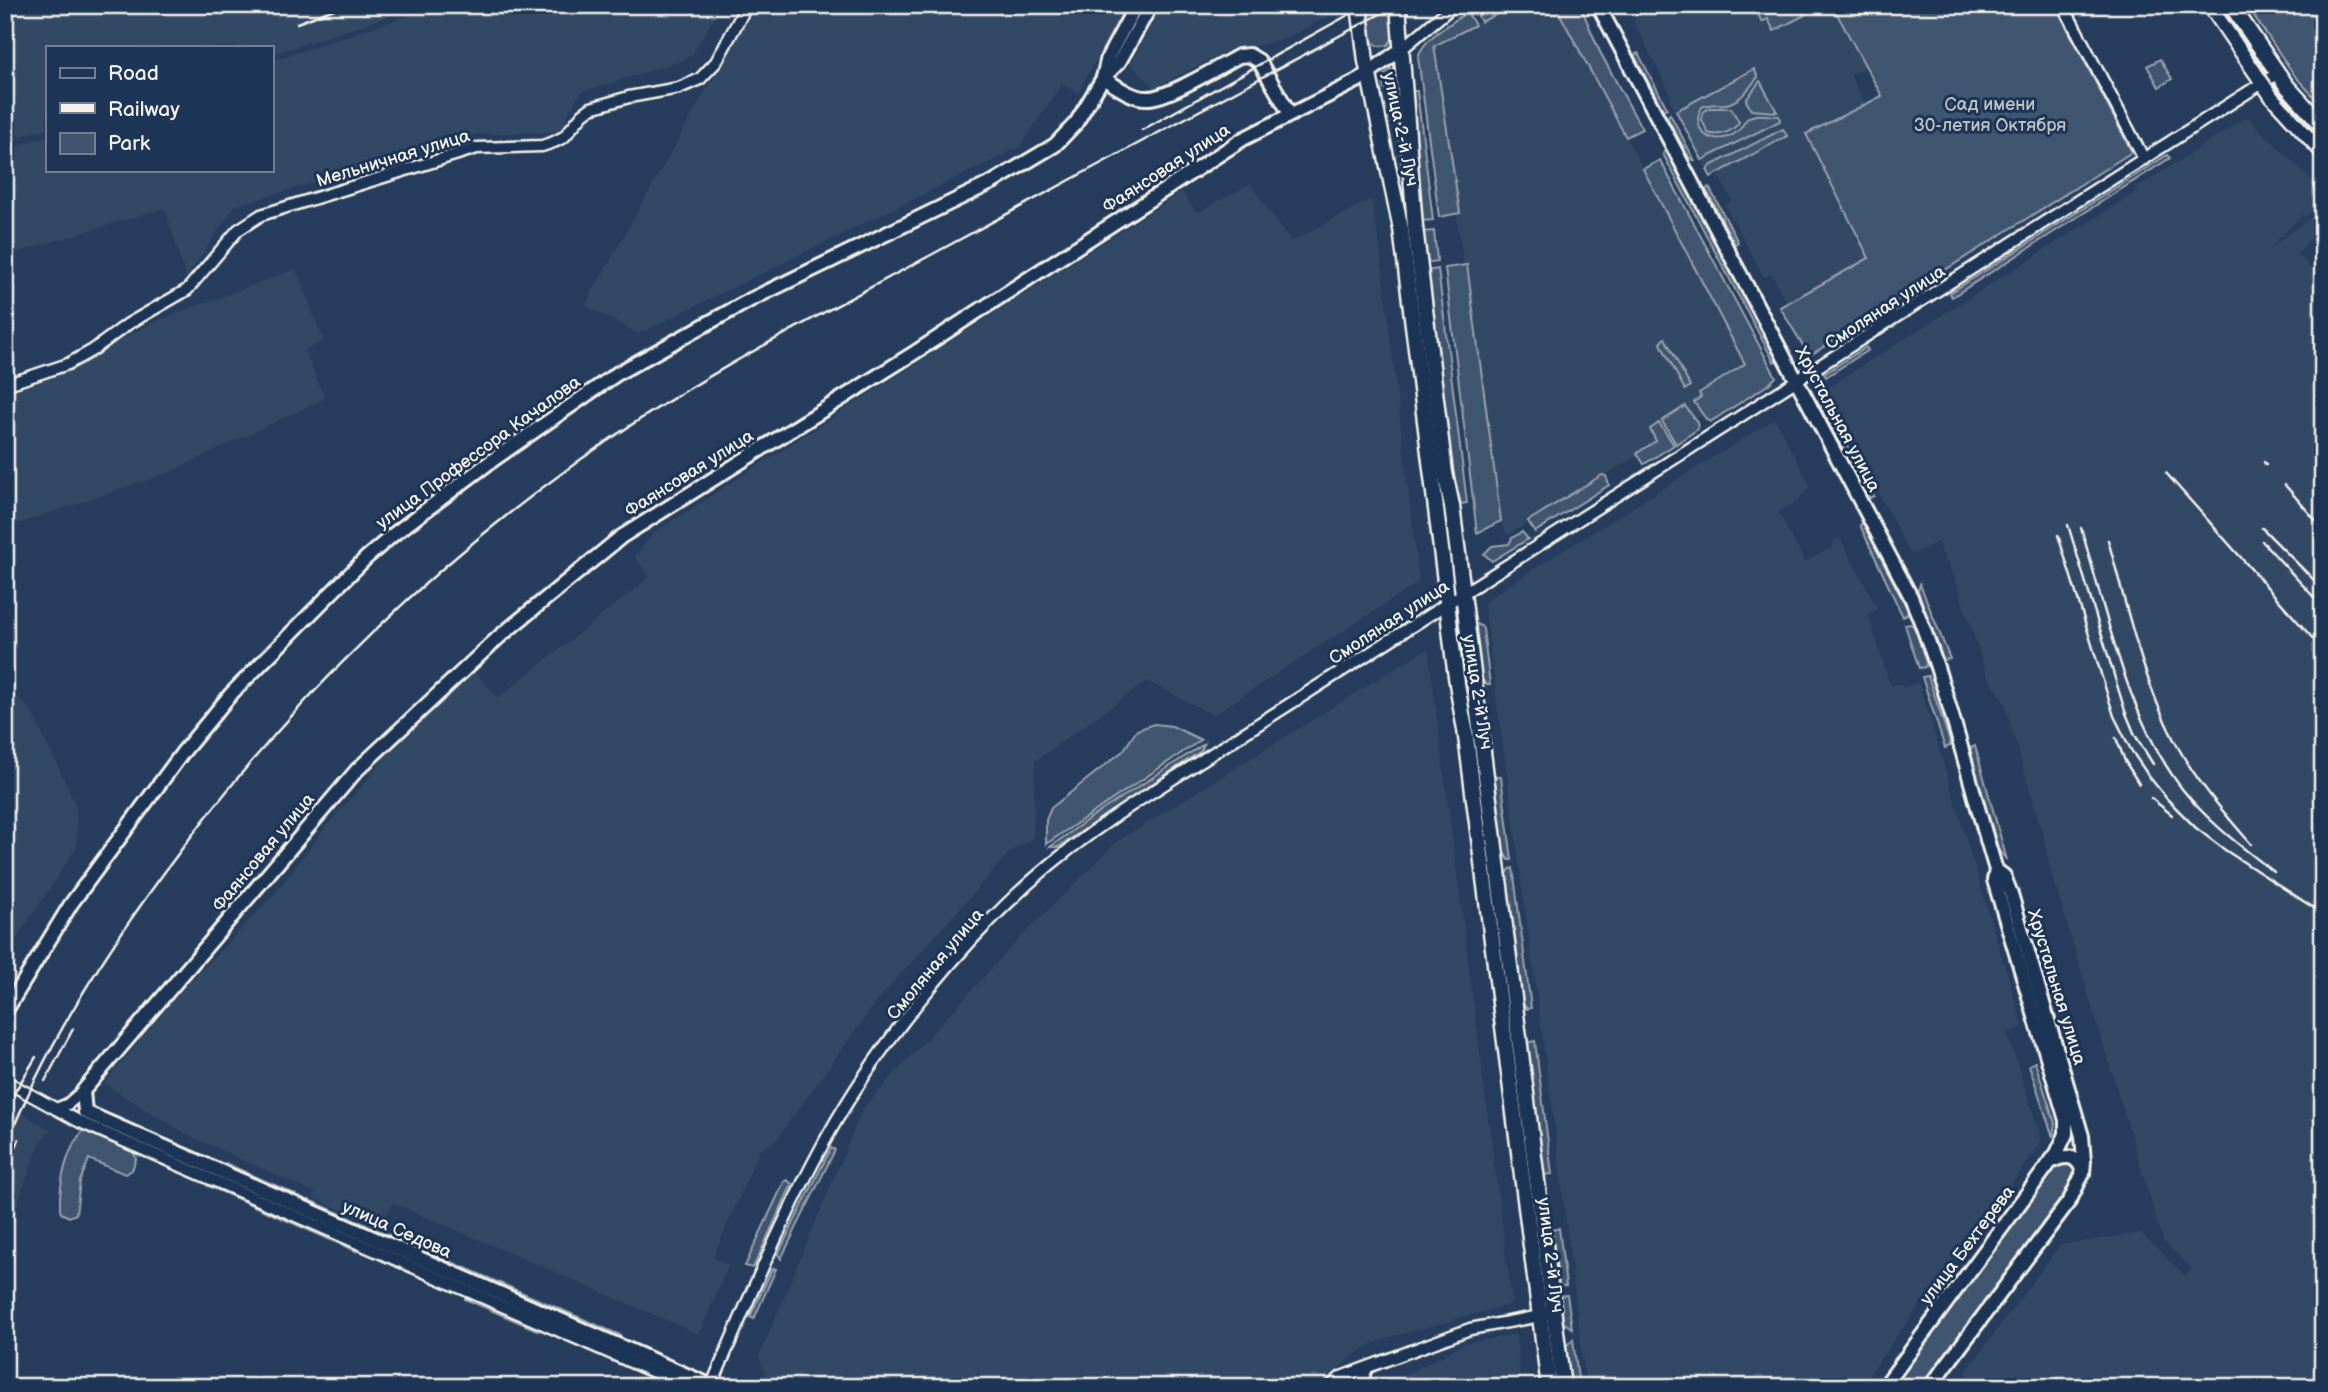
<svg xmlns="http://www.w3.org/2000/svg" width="2328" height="1392" font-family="'Balsamiq Sans',sans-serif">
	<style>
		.built { fill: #334966 }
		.green { fill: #40546f; stroke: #9aa2ac; stroke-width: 2 }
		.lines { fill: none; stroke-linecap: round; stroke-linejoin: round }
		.minor-casing { stroke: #f4f1e8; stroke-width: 15 }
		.tertiary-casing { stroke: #f4f1e8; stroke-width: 18 }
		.secondary-casing { stroke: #f4f1e8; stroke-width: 19 }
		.minor { stroke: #1d3557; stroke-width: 10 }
		.tertiary { stroke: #1d3557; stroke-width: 12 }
		.secondary { stroke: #1d3557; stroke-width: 14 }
		.tram { stroke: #f4f1e8; stroke-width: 2 }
		.rail { stroke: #f4f1e8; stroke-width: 2.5 }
		.labels { text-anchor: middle; stroke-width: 6; stroke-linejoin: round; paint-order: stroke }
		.park-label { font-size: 18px; fill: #bec2c4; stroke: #1d3557 }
		.street-label { font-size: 18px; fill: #f4f1e8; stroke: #1d3557 }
	</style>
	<rect width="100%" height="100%" fill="#263d5d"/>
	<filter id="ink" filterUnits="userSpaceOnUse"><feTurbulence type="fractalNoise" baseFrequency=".0143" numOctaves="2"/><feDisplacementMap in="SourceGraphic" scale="14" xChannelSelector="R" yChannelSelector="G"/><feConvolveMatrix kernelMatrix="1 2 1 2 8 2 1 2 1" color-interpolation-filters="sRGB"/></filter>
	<g filter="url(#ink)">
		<g class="built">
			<path d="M5,5h418l-152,50v-8h-224v81l-42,13z"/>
			<path d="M441,5h280l-28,49 -9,6 -104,33 -21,39 -81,2 -243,72 -49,72 -21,-70 -160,48v-106l42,-14v34h224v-109z"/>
			<path d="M754,5h372l-48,88 -16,-9 -42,63 -382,187 -53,-29z"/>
			<path d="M1162,5h188l-57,30 -28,9 -30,3 -81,41 -23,-24z"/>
			<path d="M1513,5h43l200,377 -248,153 -9,-15 -66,-476z"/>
			<path d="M1660,5h170l36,62 -16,8 15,29 -59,30 62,124 -81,45 -16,-29 -7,3 -39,-72 7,-4 -14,-27 -7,3 -42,-78 3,-2 -39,-77z"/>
			<path d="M2247,117l76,74v9l-17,17 -4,-2 -33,34 42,-32 11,9 -25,28 26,26v1107h-357l6,-9 -7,-5 95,-128 81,-12 44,43 7,-8 -29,-27 -113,-373 -3,-19 -44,-151 -15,-20 -32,-96 -19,-40 -26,13 -87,-165 312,-198 -1,-3z"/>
			<path d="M1250,184l41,58 80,-43 8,42 40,341 -206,133 -66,-34 -112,80 -2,77 -23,14 -133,149 -101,139 -17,11 -46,107 16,7 -30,69 -306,-131 -12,23 -68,-28 2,-5 -125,-57 -86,-52 70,-85 99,-103 56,-73 47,-53 6,-11 93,-87 23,26 152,-121 -15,-20 20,-25 527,-340 15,21z"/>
			<path d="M296,269l28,72 -20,9 21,48 -157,75 -163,55v-141l83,-30 68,-36z"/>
			<path d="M1775,419l35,66 -13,17 -19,10 27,50 28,-15v-5l6,-5 39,72 -10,5 22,71 9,-1 3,3 17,-4 104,344 -16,6 35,107 -34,49 -6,-4 -3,4 -3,5 6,4 -5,8 -31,41 -3,-1 -103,141h-274l-30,-250 -72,-533 2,-4 70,-45z"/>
			<path d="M1428,648l84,656 -128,35 -23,11 -46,37h-545l-11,-30 104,-249 154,-167 101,-100z"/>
			<path d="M5,688l25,20 46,97 1,42 -72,109z"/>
			<path d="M5,1104l46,26 -10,11 -21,55 -15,57z"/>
			<path d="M1516,1335l5,52h-138l82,-44z"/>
		</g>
		<g class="green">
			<path d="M1364,5h28l2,32 -6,8 -10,1 -8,-6z"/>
			<path d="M1476,5h39l-34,17 -7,-15z"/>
			<path d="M1555,5h25l20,47 42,77 -16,8z"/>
			<path d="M1753,5h47l5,10 -31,16 -6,-12 -6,3z"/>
			<path d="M1832,5h223l77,147 -323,204 -29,-49 89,-49 -63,-124 76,-38z"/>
			<path d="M2251,5h60l12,15v87l-28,-31 -47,-69z"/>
			<path d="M1467,12l8,13 -41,21 26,167 -21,4 -21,-160c6,-20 33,-33 49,-45z"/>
			<path d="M1638,53l29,55 -4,2 -29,-55z"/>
			<path d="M2160,59l12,20 -13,8 -12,-21z"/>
			<path d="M1391,69l4,3v16l-11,1 -2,-12z"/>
			<path d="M1754,69l4,8c-9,11 -17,24 -32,27 -9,1 -16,-1 -24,3 -5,7 -5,13 -2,21 6,14 27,13 38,3 6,-5 5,-12 14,-15 7,-3 19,0 27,0l1,5 -78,39 -26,-49z"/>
			<path d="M1760,81l17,31 -26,-2 -5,-10z"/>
			<path d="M1411,91h6l16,129 -12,1z"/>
			<path d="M1709,108h22l8,14c-6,10 -20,15 -31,11l-6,-13 1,-8z"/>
			<path d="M1670,114l25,47 -6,-4 -22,-40z"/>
			<path d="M1783,129l4,7 -76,41 -4,-7 5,-5z"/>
			<path d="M1665,149l2,3 111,208 -4,2 -111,-208z"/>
			<path d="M2167,155l3,3 -218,139 -2,-4z"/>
			<path d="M1660,160l116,217 -7,7 -59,38 -4,-3 -12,-17 7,-5 -2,-4 46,-29 -102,-195z"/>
			<path d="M1709,187l29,55 -3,2 -29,-55z"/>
			<path d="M1434,231l3,30 -11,2 -4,-31z"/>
			<path d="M1467,265l34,256 -24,12 -32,-265z"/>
			<path d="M1438,269l29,234 -6,1 -9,-35 -25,-198z"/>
			<path d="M1665,338l25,48 -5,4 -24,-46 1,-4z"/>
			<path d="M1866,347l2,3 -42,27 -2,-3z"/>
			<path d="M1822,398l52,98 -4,2 -52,-98z"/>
			<path d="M1685,406l12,16 1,7 -22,15 -14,-23z"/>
			<path d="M1659,423l15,22 -30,19 -7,-11 19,-12 -6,-12z"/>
			<path d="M1602,475l4,1 3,9 -74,47 -7,-11z"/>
			<path d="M1863,523l44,85 1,5 -5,4 -43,-92z"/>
			<path d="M1522,532l6,7 -36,22 -8,-7 8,-8 17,-2 3,-6z"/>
			<path d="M1920,584l30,75 -6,1 -2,-2 -24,-67z"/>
			<path d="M1473,623l8,3 2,3 7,56h-3l-8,-8z"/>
			<path d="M1910,624l5,3 11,36 -1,4 -6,1 -14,-43z"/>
			<path d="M1928,676l22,66v4l-5,2 -23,-71z"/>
			<path d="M1154,724l18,2 29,14 -155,104v-24l5,-12 72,-57 14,-21z"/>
			<path d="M1204,744l-3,7 -143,96h-8l40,-29z"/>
			<path d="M1975,746l32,114 -8,-9 -29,-98 1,-5z"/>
			<path d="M1492,777h9l11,83h-3l-7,-9z"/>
			<path d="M1513,868l18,140 -4,1 -6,-8 -16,-123 5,-9z"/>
			<path d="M1535,1041l17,133 -9,1 -17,-132z"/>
			<path d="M2035,1062l20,61 -2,14 -24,-72z"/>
			<path d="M84,1130l49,21 3,8 -4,11 -7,4 -36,-15 -9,22 -4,33 -7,3 -8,-4 -1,-4c-1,-25 6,-61 24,-79z"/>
			<path d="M831,1148l4,2 -54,109 -3,-5z"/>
			<path d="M225,1163l70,31 -1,3 -71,-30z"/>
			<path d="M2064,1164l7,1 4,7 -8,18 -146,197h-29l161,-217z"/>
			<path d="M787,1180l5,4 -38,82 -2,2 -7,-2 39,-84z"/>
			<path d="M206,1185h7l140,61 3,5z"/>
			<path d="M309,1200l311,135 -2,3 -266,-115 -44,-20z"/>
			<path d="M1559,1228l7,58 -9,1 -7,-56z"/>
			<path d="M772,1269h4l-22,50 -4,-2z"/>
			<path d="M1567,1295l5,33 -11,-7 -3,-25z"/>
			<path d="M466,1297l74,31 -1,3 -74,-32z"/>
			<path d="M1573,1339l6,48h-9l-5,-40z"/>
		</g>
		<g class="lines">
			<defs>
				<g id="minor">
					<path d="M2063,5l81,154"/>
					<path d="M1403,48l51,-43"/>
					<path d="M5,385l63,-21 25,-14 35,-26 59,-34 51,-60 23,-15 216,-67 65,-2 12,-4 10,-5 19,-23 8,-6 38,-11 50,-9 21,-9 16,-17 31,-57"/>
					<path d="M5,1081l75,41 608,265"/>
					<path d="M56,1109l12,-5 15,-13"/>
					<path d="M711,1387c36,-85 72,-170 116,-250 52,-94 141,-204 224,-273 29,-24 59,-45 90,-65l1137,-726"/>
					<path d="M1330,1387l11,-10 129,-48 76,-14"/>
					<path d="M1360,1387l7,-19"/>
				</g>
				<g id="tertiary">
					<path d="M1598,5l313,592c37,88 57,182 85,273l-2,10 72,240v14l-9,19 -173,234"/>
					<path d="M1103,78c13,8 30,21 45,20 20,0 72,-32 91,-42l10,-1 10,6 31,53"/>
					<path d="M1103,78l5,-21 28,-52"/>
					<path d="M5,1012l66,-108 112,-152 48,-58 135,-136 28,-24 96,-72 128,-89 132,-73 243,-118 62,-37 21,-22 27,-45 16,-16 32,-57"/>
					<path d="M2052,1161c15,-7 26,-6 31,12"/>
					<path d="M714,1387l-629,-275 -2,-21 274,-321 142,-133 122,-100 293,-184 329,-214 114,-58 46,-33"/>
					<path d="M1930,1387l140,-187 13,-27 1,-12 -2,-25 -71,-242 -7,-18 -8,-6"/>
				</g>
				<g id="secondary">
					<path d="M1359,5l7,56 35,168 44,352c5,50 10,99 20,148l84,658"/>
					<path d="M1398,5l17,222 30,246 7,33 111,881"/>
					<path d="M2210,5l62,91 51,56"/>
					<path d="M2231,5l55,80 37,41"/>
				</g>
			</defs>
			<use href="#minor" class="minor-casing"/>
			<use href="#tertiary" class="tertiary-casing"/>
			<use href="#secondary" class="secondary-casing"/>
			<use href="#minor" class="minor"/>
			<use href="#tertiary" class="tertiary"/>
			<use href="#secondary" class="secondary"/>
			<path class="tram" d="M2218,5l59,87 46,51"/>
			<g class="rail">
				<path d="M297,23l48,-18"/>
				<path d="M1142,130l224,-125"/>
				<path d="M2264,462l2,3"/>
				<path d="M2166,473l157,177"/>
				<path d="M2285,485l38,44"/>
				<path d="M2068,525l57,186 10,24 18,29"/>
				<path d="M2081,528c26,86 46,190 102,262 25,32 59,57 91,82"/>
				<path d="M2262,528l61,61"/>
				<path d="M2058,535l56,181 17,34 17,25 19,24 29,29 29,22 98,64"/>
				<path d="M2108,540c19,67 34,138 66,200 20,38 49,72 77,104"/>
				<path d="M2262,541l61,66"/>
				<path d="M2116,738l9,23 14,23"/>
				<path d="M2151,798l21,17"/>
				<path d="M45,1081l28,-52"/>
				<path d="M5,1108l31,-51"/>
				<path d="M5,1149c40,-104 101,-198 167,-287 113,-154 252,-290 408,-402 110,-79 232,-141 351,-205 155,-84 311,-167 466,-250"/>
				<path d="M5,1175l14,-36"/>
			</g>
		</g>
	</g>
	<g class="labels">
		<g class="park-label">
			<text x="1990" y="110">Сад имени<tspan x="1990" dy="21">30-летия Октября</tspan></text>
		</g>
		<g class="street-label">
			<text transform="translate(1401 129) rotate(78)" y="6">улица 2-й Луч</text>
			<text transform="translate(393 158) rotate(-17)" y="6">Мельничная улица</text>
			<text transform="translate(1166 168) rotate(-33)" y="6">Фаянсовая улица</text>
			<text transform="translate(1885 307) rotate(-33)" y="6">Смоляная улица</text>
			<text transform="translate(1838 419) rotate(62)" y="6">Хрустальная улица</text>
			<text transform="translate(478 452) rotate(-36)" y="6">улица Профессора Качалова</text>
			<text transform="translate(689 473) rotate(-32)" y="6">Фаянсовая улица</text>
			<text transform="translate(1389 622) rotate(-33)" y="6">Смоляная улица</text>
			<text transform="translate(1478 692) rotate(81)" y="6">улица 2-й Луч</text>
			<text transform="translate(263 852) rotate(-50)" y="6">Фаянсовая улица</text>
			<text transform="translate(935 964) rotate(-50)" y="6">Смоляная улица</text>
			<text transform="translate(2057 987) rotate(73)" y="6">Хрустальная улица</text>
			<text transform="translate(397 1229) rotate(24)" y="6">улица Седова</text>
			<text transform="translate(1967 1245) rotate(-53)" y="6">улица Бехтерева</text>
			<text transform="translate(1551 1255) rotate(83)" y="6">улица 2-й Луч</text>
		</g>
	</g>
	<rect width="2328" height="1392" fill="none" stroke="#1d3557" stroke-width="28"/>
	<rect x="14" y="14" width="2300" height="1364" fill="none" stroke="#f4f1e8" stroke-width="2.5" filter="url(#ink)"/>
	<rect x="46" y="46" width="228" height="126" fill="#1d3557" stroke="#738091" stroke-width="2"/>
	<rect x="60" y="68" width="35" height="10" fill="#1d3557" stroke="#738091" stroke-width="2"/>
	<text x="108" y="80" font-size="21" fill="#f4f1e8">Road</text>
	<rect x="60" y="103" width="35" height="10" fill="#f4f1e8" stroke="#738091" stroke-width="2"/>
	<text x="108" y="116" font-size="21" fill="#f4f1e8">Railway</text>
	<rect x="60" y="133" width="35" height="21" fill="#40546f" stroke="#738091" stroke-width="2"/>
	<text x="108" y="150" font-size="21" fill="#f4f1e8">Park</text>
</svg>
